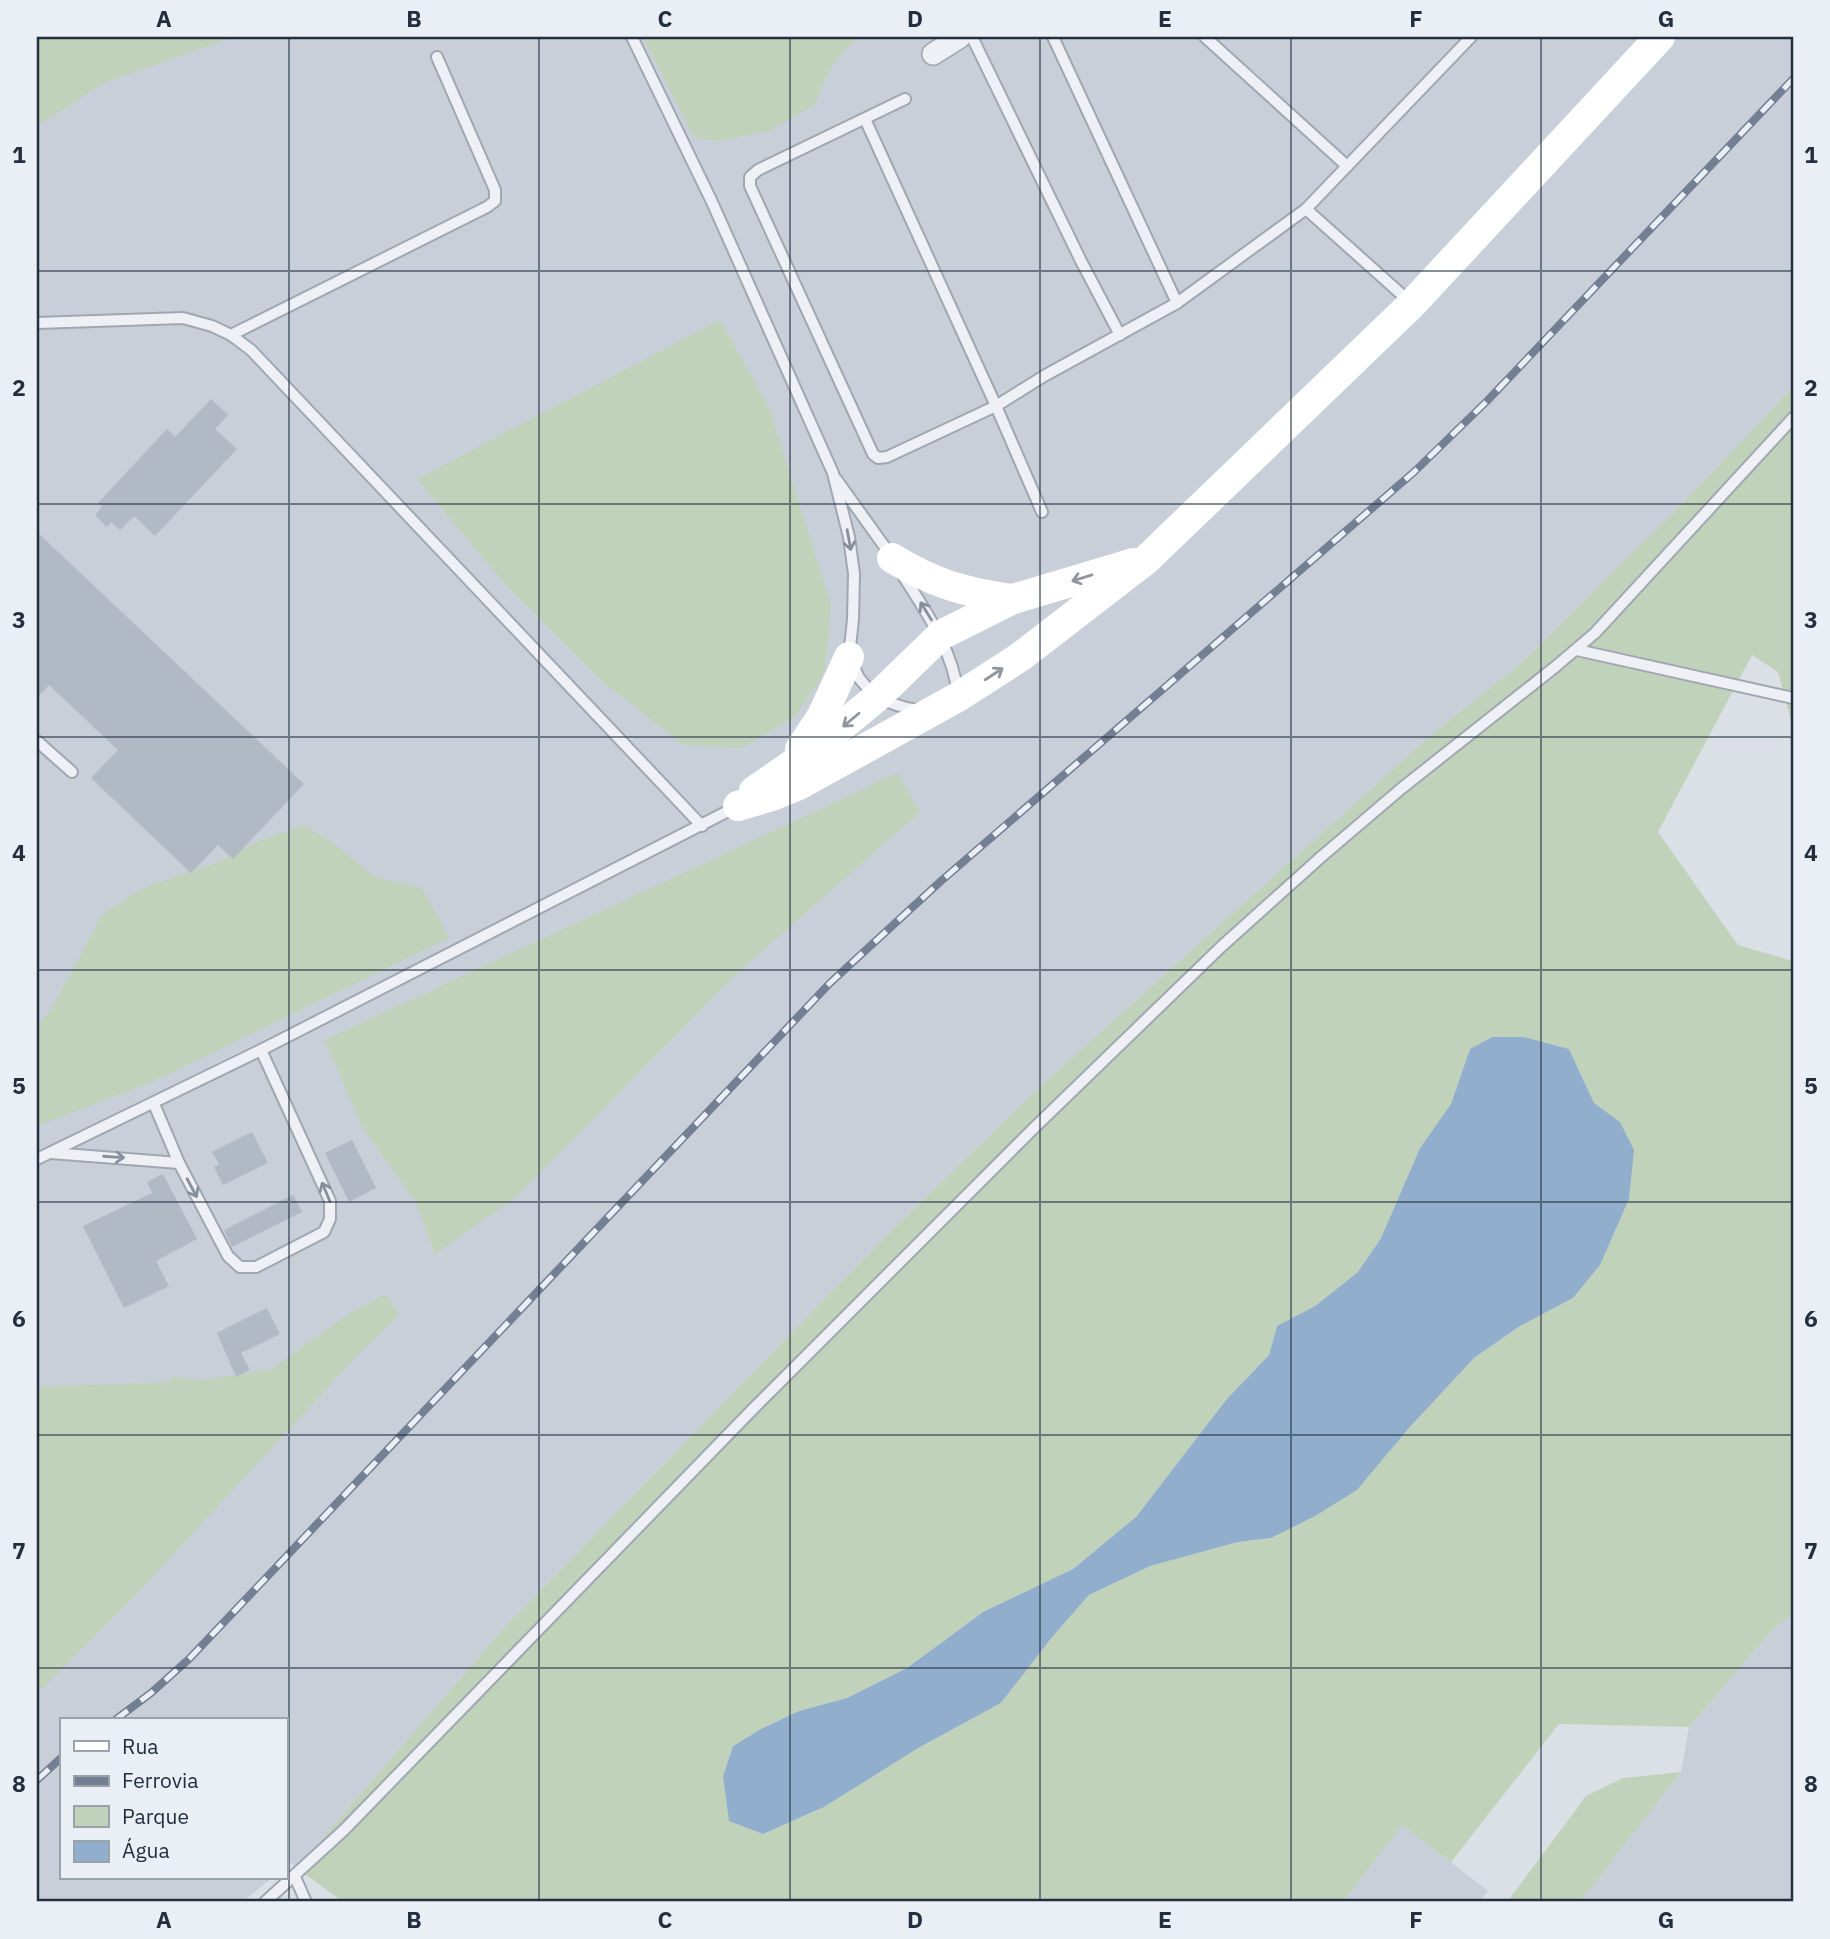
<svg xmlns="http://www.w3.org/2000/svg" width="1830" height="1939" font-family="'IBM Plex Sans',sans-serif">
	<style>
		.built { fill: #c8cfd9 }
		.green { fill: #c1d2bb; fill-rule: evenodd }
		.water { fill: #91afcc }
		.building { fill: #b1b9c4 }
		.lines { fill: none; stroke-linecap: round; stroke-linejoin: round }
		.lane-casing { stroke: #a0a7b1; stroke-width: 14 }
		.street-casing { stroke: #a0a7b1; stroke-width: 24 }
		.lane { stroke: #eef0f5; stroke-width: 10 }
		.street { stroke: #eef0f5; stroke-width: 21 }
		.secondary { stroke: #fff; stroke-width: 30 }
		.rail-casing { stroke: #737f92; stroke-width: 8 }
		.rail { stroke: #eaeff5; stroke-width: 5; stroke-dasharray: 16; stroke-linecap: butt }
		.oneway { stroke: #888f9a }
		.oneway2 { stroke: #91969e }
		.grid { fill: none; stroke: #232e3e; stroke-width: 2; stroke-opacity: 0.55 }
		.neatline { fill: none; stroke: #232e3e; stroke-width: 2.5 }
		.grid-label { font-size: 23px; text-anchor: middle; font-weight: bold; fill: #232e3e }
	</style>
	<rect width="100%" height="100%" fill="#dbe0e7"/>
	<g class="built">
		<path d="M37,37h1756v350l-116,122 -158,156 -88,70 -387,348 -153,148 -390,400 -204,237 -6,-5 -6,4v-147h-224v158h211l-30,24h-205z"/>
		<path d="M1793,1614v288h-213l101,-130 8,-45 84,-98z"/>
		<path d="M1402,1824l86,67 -9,11h-136z"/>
	</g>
	<g class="green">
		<path d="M37,37h197l-128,45 -69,44z"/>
		<path d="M643,37h217c-27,21 -34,38 -45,68l-49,27 -49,9 -23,-4z"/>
		<path d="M720,320l50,90 61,195 -6,67 -30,45 -54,31 -57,-3 -81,-63 -97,-97 -89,-106z"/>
		<path d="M1793,387v341l-15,-56 -26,-17 -94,177 80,113 55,16v653l-20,15 -84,98 -130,-3 -108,138 -49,-37 -59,77h-1000l-46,-34 204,-237 390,-400 153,-148 387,-348 88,-70 158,-156zM1492,1037h32l45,12 25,54 26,19 9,77 -29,65 -27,34 -53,28 -46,32 -65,70 -52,62 -86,48 -33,4 -88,24 -61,29 -36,41 -52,67 -81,44 -96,60 -61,27 -40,-58 10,-30 28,-17 38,-18 48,-13 60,-30 76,-56 90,-43 63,-52 90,-117 43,-45 8,-29 38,-20 43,-34 23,-34 39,-90 31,-43 19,-56z"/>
		<path d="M898,773l22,39 -185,163 -219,222 -81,57 -19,-52 -55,-77 -36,-85z"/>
		<path d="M304,825l34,22 37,30 47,11 27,50 -295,143 -117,45v-98l17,-23 47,-89 42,-28 71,-24 45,-23z"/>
		<path d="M385,1294l14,21 -45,44 -209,226 -100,101 -8,5v-304l134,-5 -1,-5 34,3 68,-11 77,-55z"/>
		<path d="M1681,1772l-101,130h-73l79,-106 37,-18z"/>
	</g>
	<path class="water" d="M1492,1037h32l45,12 25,54 26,19 14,28 -5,49 -29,66 -27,33 -53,28 -46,32 -65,70 -52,62 -42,26 -44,22 -33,4 -88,24 -61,29 -36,41 -52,67 -81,44 -96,60 -61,27 -34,-13 -6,-45 10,-30 28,-17 38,-18 48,-13 60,-30 76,-56 90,-43 63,-52 90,-117 43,-45 8,-29 38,-20 43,-34 23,-34 39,-90 31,-44 19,-55z"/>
	<g class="building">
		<path d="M211,399l17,16 -13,14 22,20 -82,87 -21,-20 -14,14 -9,-8 -4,5 -12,-12 7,-8 -4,-4 69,-74 8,8z"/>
		<path d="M37,532l267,252 -71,75 -15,-14 -27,28 -100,-95 27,-28 -69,-65 -12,13z"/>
		<path d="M252,1132l16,31 -45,22 -9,-18 5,-3 -7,-12z"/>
		<path d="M352,1140l24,48 -27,14 -24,-49z"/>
		<path d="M163,1174l34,65 -41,22 13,25 -45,22 -41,-82 69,-33 -5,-11z"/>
		<path d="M293,1195l9,17 -70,35 -8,-17z"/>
		<path d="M267,1308l13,26 -39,19 9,17 -14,7 -19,-44z"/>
	</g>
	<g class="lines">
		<defs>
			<g id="lane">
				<path d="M632,37l80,165 121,271 16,64 5,37 -1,45 -4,38 10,21 17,20 30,10 12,2"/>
				<path d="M972,37l109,224 39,74"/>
				<path d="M1053,37l124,266"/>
				<path d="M1205,37l142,129"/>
				<path d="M905,99l-147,71 -8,7v9l123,268 5,4 9,-1 109,-51 48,-30 133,-73 129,-94"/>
				<path d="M865,119l131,287 46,106"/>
				<path d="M1410,302l-104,-93 165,-172"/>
				<path d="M37,323l146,-5 29,8 19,9 20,15 451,476"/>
				<path d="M231,335l256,-128 8,-6v-11l-58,-133"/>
				<path d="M836,479l56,78"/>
				<path d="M902,574c24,38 50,74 56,120"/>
				<path d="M1577,650l216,48"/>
				<path d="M37,741l35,31"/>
				<path d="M154,1104l25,59 49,93 12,11h16l68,-35 6,-13v-18l-69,-151"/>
				<path d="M51,1153l128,10"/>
				<path d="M37,1159l224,-109 475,-243"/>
				<path d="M295,1877l11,25"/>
				<path d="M265,1902l79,-72 407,-419 283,-283 188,-182 99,-89 81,-69 153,-121 40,-34 198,-215"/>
			</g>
			<path id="street" d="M933,54l27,-17"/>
		</defs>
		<use href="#lane" class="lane-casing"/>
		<use href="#street" class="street-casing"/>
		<use href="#lane" class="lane"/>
		<use href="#street" class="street"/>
		<g class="secondary">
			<path d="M892,558c43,26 71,34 121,41"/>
			<path d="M800,749l22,-33 27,-59"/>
			<path d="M754,791l59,-41 63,-52 65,-63 72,-36 121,-36"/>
			<path d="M738,806l37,-11 24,-10 159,-88 62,-40 127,-98 265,-255 248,-267"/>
		</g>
		<defs>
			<g id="rail">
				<path d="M115,1720l36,-27 38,-34 641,-676 111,-102 473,-409 73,-71 306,-322"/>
				<path d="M37,1780l24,-22"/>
			</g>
		</defs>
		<use href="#rail" class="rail-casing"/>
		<use href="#rail" class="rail"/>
	</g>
	<defs><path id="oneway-shaft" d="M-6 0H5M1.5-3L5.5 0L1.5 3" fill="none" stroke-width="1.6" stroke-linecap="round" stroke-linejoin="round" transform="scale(1.75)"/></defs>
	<g class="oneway">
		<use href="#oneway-shaft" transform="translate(849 540) rotate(80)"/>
		<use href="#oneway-shaft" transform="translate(926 611) rotate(-122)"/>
		<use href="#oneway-shaft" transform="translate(114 1157) rotate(4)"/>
		<use href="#oneway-shaft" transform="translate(192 1188) rotate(62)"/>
		<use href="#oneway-shaft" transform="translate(326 1192) rotate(-113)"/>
	</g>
	<g class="oneway2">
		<use href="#oneway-shaft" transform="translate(1082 578) rotate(163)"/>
		<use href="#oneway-shaft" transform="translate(994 674) rotate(-33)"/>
		<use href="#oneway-shaft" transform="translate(851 720) rotate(140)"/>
	</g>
	<path class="grid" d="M289,37v1865M539,37v1865M790,37v1865M1040,37v1865M1291,37v1865M1541,37v1865M37,271h1756M37,504h1756M37,737h1756M37,970h1756M37,1202h1756M37,1435h1756M37,1668h1756"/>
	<rect width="1830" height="1939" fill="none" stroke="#eaeff5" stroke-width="77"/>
	<rect x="60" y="1718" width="228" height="161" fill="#eaeff5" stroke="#9aa2ac" stroke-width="2"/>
	<rect x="74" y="1741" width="35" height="10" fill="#ffffff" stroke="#9aa2ac" stroke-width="2"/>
	<text x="122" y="1754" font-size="21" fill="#232e3e">Rua</text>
	<rect x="74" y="1776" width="35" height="10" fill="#737f92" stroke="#9aa2ac" stroke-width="2"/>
	<text x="122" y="1788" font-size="21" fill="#232e3e">Ferrovia</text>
	<rect x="74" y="1806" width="35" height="21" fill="#c1d2bb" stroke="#9aa2ac" stroke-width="2"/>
	<text x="122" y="1824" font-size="21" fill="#232e3e">Parque</text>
	<rect x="74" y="1841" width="35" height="21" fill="#91afcc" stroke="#9aa2ac" stroke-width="2"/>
	<text x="122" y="1858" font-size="21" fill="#232e3e">Água</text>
	<rect x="38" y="38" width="1754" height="1862" class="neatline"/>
	<g class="grid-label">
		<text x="164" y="27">A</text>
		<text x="414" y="27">B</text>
		<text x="665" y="27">C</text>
		<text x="915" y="27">D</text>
		<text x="1165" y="27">E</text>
		<text x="1416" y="27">F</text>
		<text x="1666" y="27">G</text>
		<text x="19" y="163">1</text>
		<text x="1811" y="163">1</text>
		<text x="19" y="396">2</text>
		<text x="1811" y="396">2</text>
		<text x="19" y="628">3</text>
		<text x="1811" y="628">3</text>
		<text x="19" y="861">4</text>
		<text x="1811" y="861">4</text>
		<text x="19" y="1094">5</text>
		<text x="1811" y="1094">5</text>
		<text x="19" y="1327">6</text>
		<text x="1811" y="1327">6</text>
		<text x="19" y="1559">7</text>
		<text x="1811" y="1559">7</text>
		<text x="19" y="1792">8</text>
		<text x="1811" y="1792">8</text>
		<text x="164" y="1928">A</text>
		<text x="414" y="1928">B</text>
		<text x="665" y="1928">C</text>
		<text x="915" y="1928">D</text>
		<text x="1165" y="1928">E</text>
		<text x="1416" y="1928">F</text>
		<text x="1666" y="1928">G</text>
	</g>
</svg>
